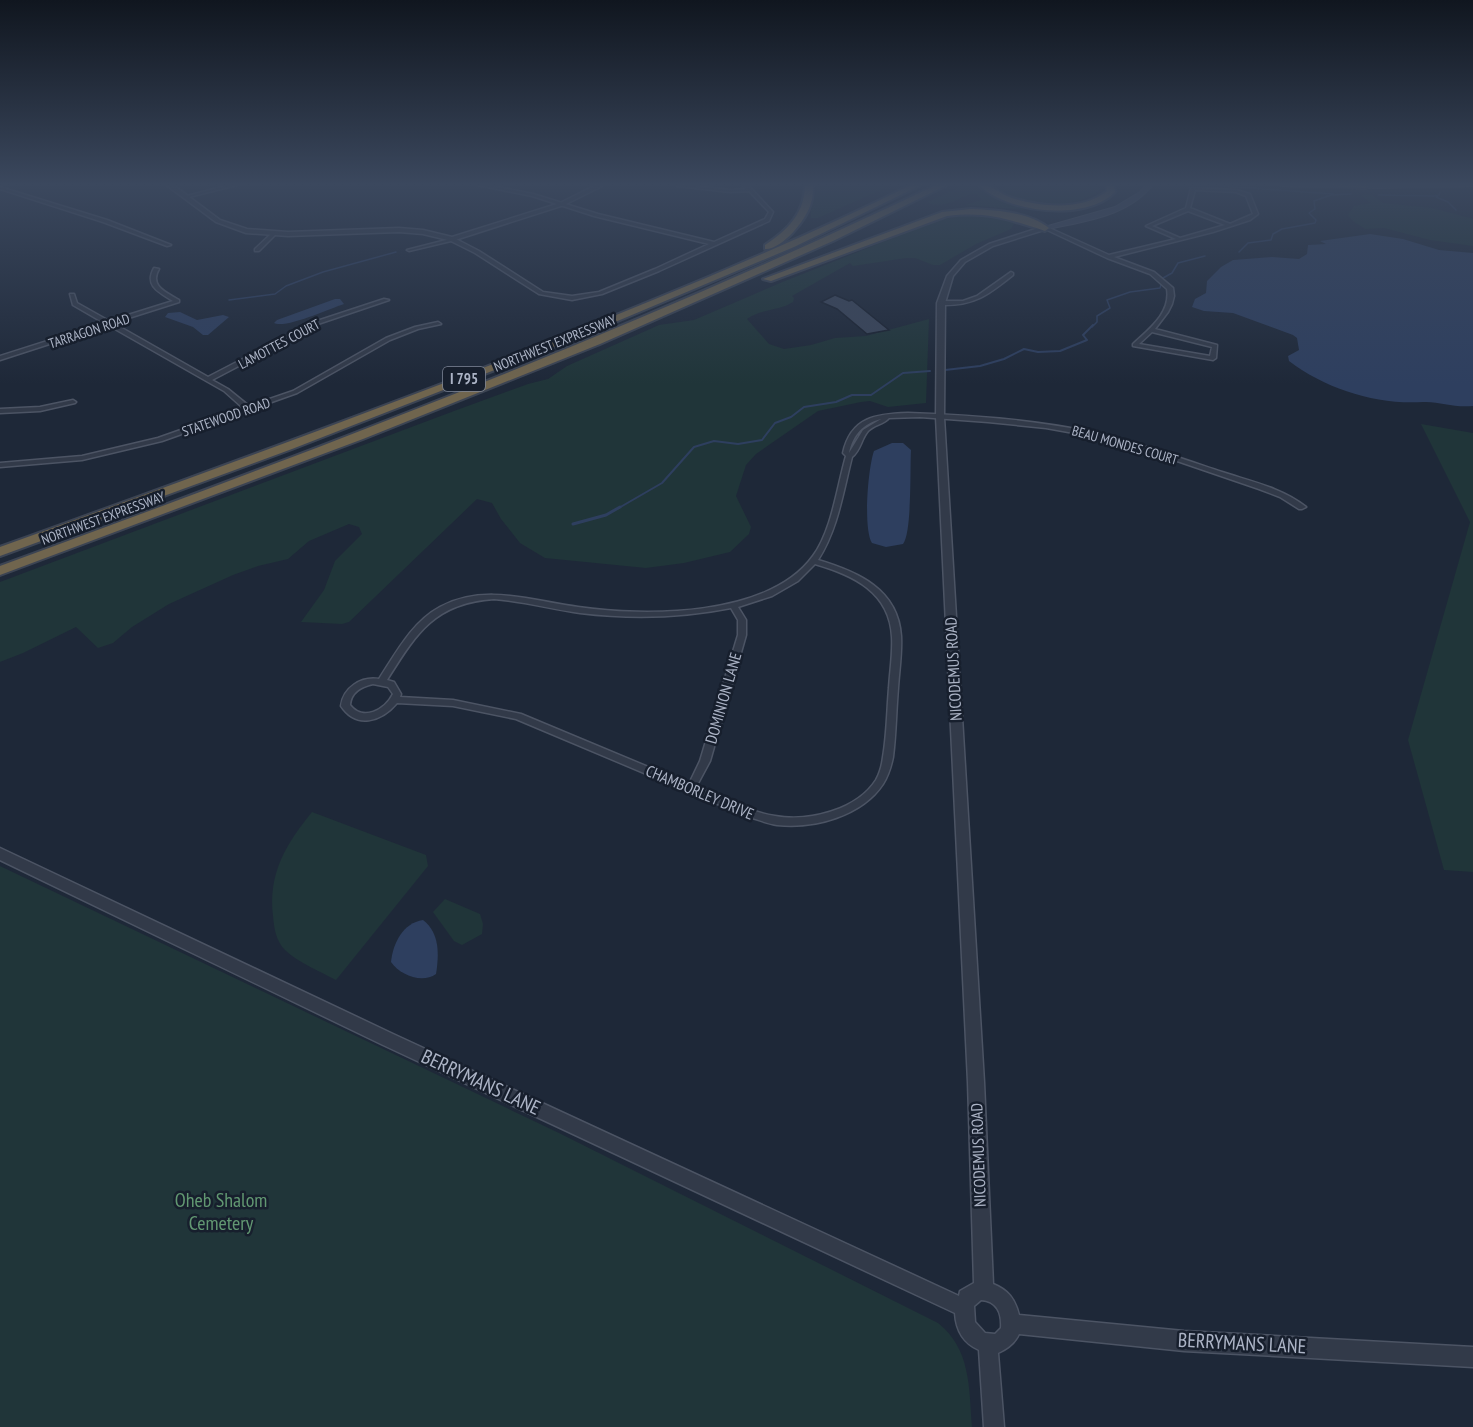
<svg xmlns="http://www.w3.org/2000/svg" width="1473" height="1427" font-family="'PT Sans Narrow',sans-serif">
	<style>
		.green { fill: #203539 }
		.water { fill: #2e3f5f }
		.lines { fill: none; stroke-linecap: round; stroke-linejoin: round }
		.stream-far2 { stroke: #2e3f5f; stroke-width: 1.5 }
		.stream-far1 { stroke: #2e3f5f; stroke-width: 2 }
		.stream { stroke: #2e3f5f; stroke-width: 3 }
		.building { fill: #3a4559; stroke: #19212f; stroke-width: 1.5 }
		.minor-casing { stroke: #4c5464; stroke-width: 3 }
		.tertiary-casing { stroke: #4c5464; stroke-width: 3 }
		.secondary-casing { stroke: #4c5464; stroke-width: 2 }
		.motorway-casing { stroke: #3c4453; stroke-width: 4 }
		.minor { fill: #323a49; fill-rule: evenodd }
		.tertiary { fill: #323a49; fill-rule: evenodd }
		.secondary { fill: #3f485c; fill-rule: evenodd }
		.motorway { fill: #70654e; fill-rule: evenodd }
		.labels { text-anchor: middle; stroke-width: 5; stroke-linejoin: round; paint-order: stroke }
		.far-street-label { font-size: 14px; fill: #acb4c6; stroke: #171f2d }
		.shield { fill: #171f2d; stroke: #7f8798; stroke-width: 1.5 }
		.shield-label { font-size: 15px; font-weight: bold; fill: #acb4c6 }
		.street-label { font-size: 16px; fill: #acb4c6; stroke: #171f2d }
		.near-street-label { font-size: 20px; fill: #acb4c6; stroke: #171f2d }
		.near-park-label { font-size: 20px; fill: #629872; stroke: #171f2d }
	</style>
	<rect width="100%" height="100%" fill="#1e2838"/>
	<g class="green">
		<path d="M816,184h78l-76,34h-7c-2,-12 7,-22 5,-34z"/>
		<path d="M967,184l6,1 19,12 35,13 -62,-5 16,-5v-2l-6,-5c-20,5 -22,14 -45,11l-2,-2z"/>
		<path d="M1011,184h85l5,5c-26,22 -77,18 -105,2z"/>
		<path d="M1361,195h12l10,8 49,5 38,10 3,1v27l-43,-6 -46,-12 -19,1 -12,-8 -5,-6 6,-9 17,-3z"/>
		<path d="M976,215l39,7 -4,7 -35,15 -36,21h-7l-18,-7h-9l-53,8 -3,-3 -58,33 2,2 -1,4c-14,9 -33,7 -46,17l22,25 15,5 27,-4 24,-7 31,-2 63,-17 -3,84 -38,4 -18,-6 -9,1 -43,9 -62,43 -10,11 -10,31 15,31 -2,7 -19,18 -46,11 -38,5 -101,-10 -25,-15 -19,-24 -9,-16 -15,-4 -128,123 -7,2 -41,-2 23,-32 11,-29 27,-27 -3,-7 -10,-3 -40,17 -21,18 -30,7 -25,9 -64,29 -37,23 -19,16 -15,5 -22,-21 -53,26 -23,9v-80l454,-171 74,-27 20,-5 19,-13 92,-41 35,-5 86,-37 163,-65z"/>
		<path d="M1421,424l52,9v439l-29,-2 -36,-130 62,-218z"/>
		<path d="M312,812l114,43 2,11 -92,114c-17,-9 -37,-17 -51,-30 -9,-9 -11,-22 -12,-34 -5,-43 13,-72 39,-104z"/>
		<path d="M0,866l559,267 379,190c33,26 31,65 34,104h-972z"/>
		<path d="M445,899l35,15 3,10 -1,10 -20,11 -8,-4 -21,-29z"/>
	</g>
	<g class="water">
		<path d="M1370,234l33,5 36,11 34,3v153c-20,2 -34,-5 -50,-4 -47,3 -97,-13 -134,-41l-1,-5 11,-6 -2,-12 -4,-3 -60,-22 -29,-2 -12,-4 3,-8 11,-6 1,-12 14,-14 12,-7 39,-3 27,2 8,-5 1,-9 18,-1 -6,-3z"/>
		<path d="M335,299h5l4,5c-15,5 -59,25 -70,19l3,-3z"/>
		<path d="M180,312l17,8 26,-5 6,2 -21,18h-5l-10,-8 -28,-10 3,-4z"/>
		<path d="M892,443h11l8,7c-1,18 1,83 -8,94l-17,3 -14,-4c-9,-14 -4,-75 2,-92z"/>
		<path d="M423,920c17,13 16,35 13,54 -14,10 -36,1 -45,-12 2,-19 12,-39 32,-42z"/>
	</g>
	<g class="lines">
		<g class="stream-far2">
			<path d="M1194,184l139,10"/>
			<path d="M1378,195l56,1 5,-1 1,-3"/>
			<path d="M1438,196l-2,1 12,5 8,8"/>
			<path d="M1239,252l9,-9 23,-3 2,-6 9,-5 33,-6 1,-3 -7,-7 6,-4 -1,-8 17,-6 20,-1"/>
			<path d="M229,300l46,-6 11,-8 37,-14 73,-20"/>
			<path d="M1092,327l5,-5v-6l13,-8 -3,-8 23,-8 30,-4 3,-10 9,-5 6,-10 27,-7"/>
		</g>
		<g class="stream-far1">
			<path d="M945,370l35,-4 24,-7 20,-10 14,3 22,-1 27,-11 -4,-5 10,-10"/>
			<path d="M617,509l45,-26 32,-36 20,-6 24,3 24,-4 13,-17 16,-6 13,-10 32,-5 16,-7h19l32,-22 27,-2"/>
		</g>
		<path class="stream" d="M573,524l33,-9 14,-8"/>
	</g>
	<path class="building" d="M835,295l14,6 3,-1 37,30 -22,4 -30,-25 -16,-7z"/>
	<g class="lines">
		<defs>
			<g id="minor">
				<path d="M233,184h8l-56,14 -2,-1z"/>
				<path d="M472,184h10l51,10 65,20 116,28 51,-23 4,-7 -20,-21 -19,1 -53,-6 -2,-2 55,6 16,-1 -4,-5h5l26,28 -4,9 -110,50 -57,23 -30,6 -33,-6 -64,-41 -24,-12 -42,10 -2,-1 47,-12 25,13 64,41 29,4 27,-4 56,-23 54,-25 -115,-28 -62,-20z"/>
				<path d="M0,187l107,33 64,25 -4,1 -64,-24 -103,-33z"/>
				<path d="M1191,188l45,2 14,4 8,20 -8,6 -37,12 -99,25 40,15 19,16 1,8 -2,8 -4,8 -13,17 62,16 -1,13 -3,2 -80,-14v-2c16,-15 38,-31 34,-55l-17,-15 -43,-16 -64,-30 4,-1 62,28 67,-16 -30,-13 40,-18zM1195,190l41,2 10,4 7,18 -23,10 -40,-16zM1188,211l37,14 -45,13 -28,-12zM1152,332l60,15 -2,9 -71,-12z"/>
				<path d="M272,233l4,1 -17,17h-4v-2z"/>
				<path d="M154,268l5,1c-10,17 7,23 20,31v2l-66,21 95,54 106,-55 70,-23 5,1 -71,24 -106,56 16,9 21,17 44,-15 93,-53 29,-11 23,-5 3,2 -23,5 -28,11 -93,53 -135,48 -80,19 -82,7v-4l82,-7 76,-18 85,-30 -19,-17 -116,-66 -108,35v-4l104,-33 -31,-18 -3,-11h4l3,9 32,18 64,-20c-14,-9 -29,-15 -19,-33z"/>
				<path d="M1011,272l2,1v2c-25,20 -39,31 -72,30l-3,-2 3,-2h22l14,-5z"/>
				<path d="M73,400l3,2 -1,1 -35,8 -40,2v-4l40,-2z"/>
				<path d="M908,413c59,2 120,6 178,18 46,10 91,26 136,41 27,9 61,16 84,35l-4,2h-3l-19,-12 -21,-8 -114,-39 -60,-15 -39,-7 -58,-6 -68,-5 -31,1c-5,6 -15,7 -21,13 -7,8 -7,19 -16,26 -9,35 -14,72 -34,103 40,12 80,29 83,76 1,18 -2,35 -3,52 -2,23 -2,46 -5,69 -2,10 -5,19 -10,27 -21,32 -69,45 -106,41 -11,-2 -21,-6 -31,-9l-230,-97 -63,-13 -56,-3c-16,19 -41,26 -56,3 2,-18 20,-30 38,-27 17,-26 33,-57 61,-72 45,-24 92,-6 138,0 68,10 191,10 235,-51 19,-26 24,-69 33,-100l-3,-3c8,-36 33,-39 65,-40zM881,419l-18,11 -14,23c4,-19 14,-29 32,-34zM815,564c38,11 75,28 77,73 1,17 -2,34 -3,51 -2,23 -2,46 -6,69 -1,8 -3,16 -7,23 -19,30 -67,42 -101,36 -27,-4 -53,-19 -79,-29l14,-26 36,-126v-15l-8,-13 34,-11 26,-15zM494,599c29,2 57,10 86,14 50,6 101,5 151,-5l7,12v15l-38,126 -11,23 -168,-70 -68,-14 -53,-3 1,-3 -7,-12 -7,-2c29,-46 47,-77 107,-81zM373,684l15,3 5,7c-8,16 -30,28 -43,11 1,-13 11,-18 23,-21z"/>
			</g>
			<g id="tertiary">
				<path d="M165,184h7l48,36 27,9 41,3 111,-4 24,2 29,7 108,-34 38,-19h8l-42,21 -112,36 -29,-7 -24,-2 -111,4 -42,-3 -30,-11z"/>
				<path d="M1045,226l3,2 -1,1 -54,17 -28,16 -12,14 -8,27 -1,114 40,665 9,202c15,6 22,15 26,31l165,16 289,16v20l-289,-16 -165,-17c-4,9 -12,15 -21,19l6,74h-20l-5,-77c-16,-7 -23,-20 -24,-37l-574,-269 -381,-184v-12l393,186 566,262 1,-5 14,-8 -6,-201 -32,-665 1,-114 10,-27 14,-16 28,-16zM981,1300c16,1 21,13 20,28l-6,6 -10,-1 -10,-11 -1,-16z"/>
			</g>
			<g id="secondary">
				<path d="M1146,184h7c-24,33 -71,37 -108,46l-4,-2 74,-21 25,-15z"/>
				<path d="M1277,184h196v2l-94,2 -99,-2z"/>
			</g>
			<g id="motorway">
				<path d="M805,184h8c0,7 0,13 -2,19 -4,16 -29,47 -46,46v-4c23,-15 40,-32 40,-61z"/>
				<path d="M913,184h10l-129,63 -217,91 -285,111 -292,107v-9c180,-65 359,-130 537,-200 127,-51 253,-102 376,-163z"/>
				<path d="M938,184h11l-116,57 -233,103 -237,95 -363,136v-9c319,-117 632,-235 938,-382z"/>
				<path d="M978,184c13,0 22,10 34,14 29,9 70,13 95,-7l-1,-7h8l1,8c-29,30 -109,21 -137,-8z"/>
				<path d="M1331,184h36l2,2 -4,2 -30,-2z"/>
				<path d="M971,209c25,1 58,3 78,19l-4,3c-38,-12 -57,-20 -98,-15l-176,65 -8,-2 179,-67z"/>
			</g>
		</defs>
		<use href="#minor" class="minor-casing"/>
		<use href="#tertiary" class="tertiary-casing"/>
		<use href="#secondary" class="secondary-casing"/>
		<use href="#motorway" class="motorway-casing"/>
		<use href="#minor" class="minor"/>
		<use href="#tertiary" class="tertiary"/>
		<use href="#secondary" class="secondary"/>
		<use href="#motorway" class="motorway"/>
	</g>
	<linearGradient id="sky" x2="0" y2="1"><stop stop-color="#10161f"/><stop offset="0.48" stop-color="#3b485e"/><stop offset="1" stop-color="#3b485e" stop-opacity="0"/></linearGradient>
	<rect width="1473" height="384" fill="url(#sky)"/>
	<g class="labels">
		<g class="far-street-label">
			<text transform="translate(89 331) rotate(-18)" y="5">TARRAGON ROAD</text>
			<text transform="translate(555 343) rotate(-22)" y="5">NORTHWEST EXPRESSWAY</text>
			<text transform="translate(279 344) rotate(-28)" y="5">LAMOTTES COURT</text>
			<text transform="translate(226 417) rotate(-19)" y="5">STATEWOOD ROAD</text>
			<text transform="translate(1125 445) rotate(16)" y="5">BEAU MONDES COURT</text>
			<text transform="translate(103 518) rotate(-20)" y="5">NORTHWEST EXPRESSWAY</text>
		</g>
		<rect class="shield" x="443" y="367" width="42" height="24" rx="4.5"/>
		<g class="shield-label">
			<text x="464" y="384">I 795</text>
		</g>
		<g class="street-label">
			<text transform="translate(953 669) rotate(-93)" y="6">NICODEMUS ROAD</text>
			<text transform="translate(723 698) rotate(-74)" y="6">DOMINION LANE</text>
			<text transform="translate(700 792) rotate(23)" y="6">CHAMBORLEY DRIVE</text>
			<text transform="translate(978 1155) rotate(-92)" y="6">NICODEMUS ROAD</text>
		</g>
		<g class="near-street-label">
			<text transform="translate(481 1082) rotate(25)" y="7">BERRYMANS LANE</text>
			<text transform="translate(1242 1343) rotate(3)" y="7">BERRYMANS LANE</text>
		</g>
		<g class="near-park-label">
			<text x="221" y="1207">Oheb Shalom<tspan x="221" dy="23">Cemetery</tspan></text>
		</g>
	</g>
</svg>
